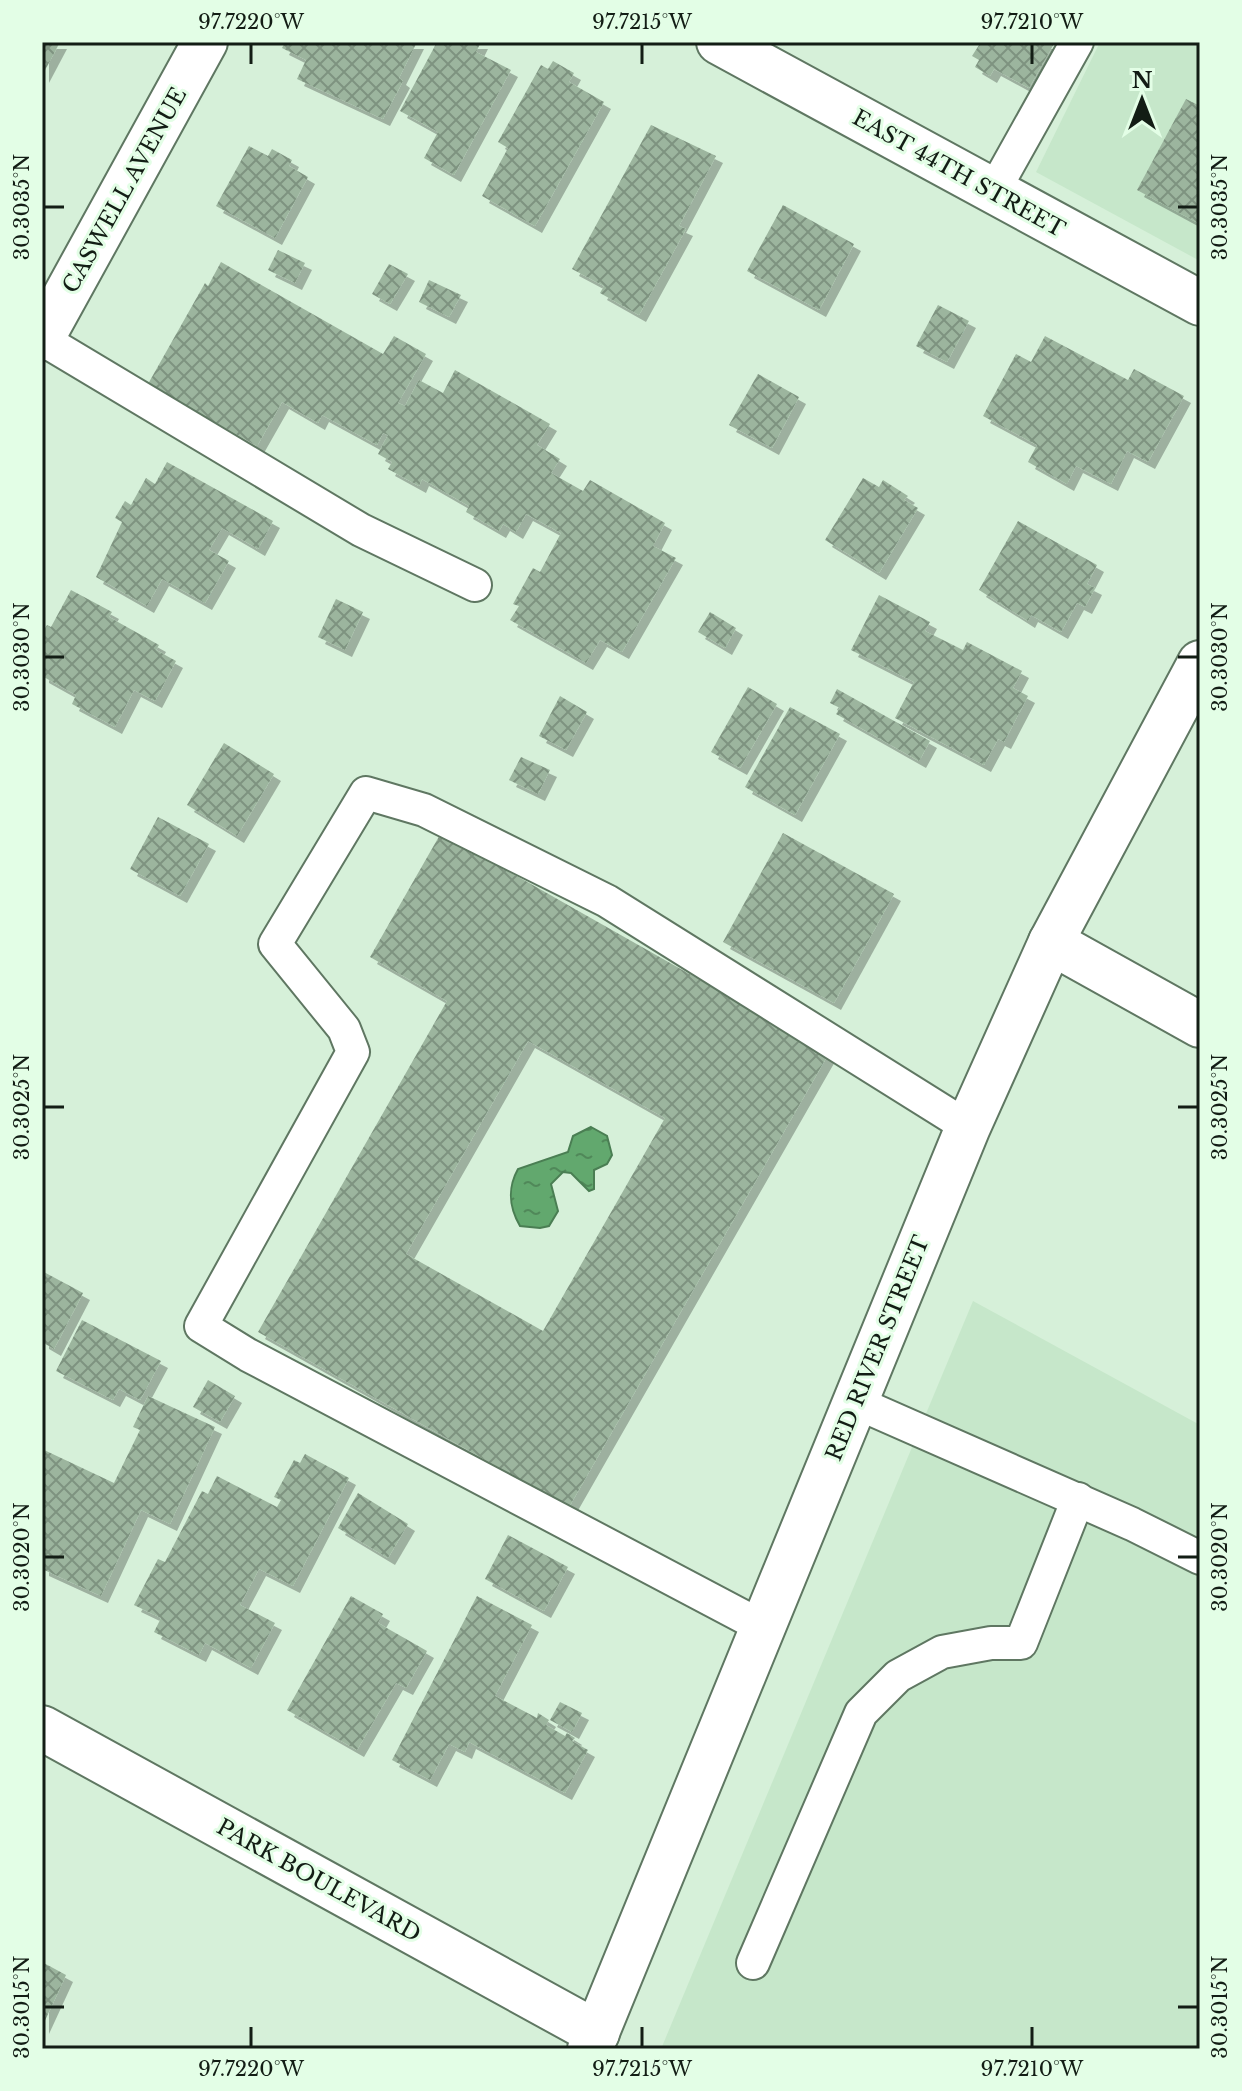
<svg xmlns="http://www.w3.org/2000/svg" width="1242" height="2091" font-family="'Libre Baskerville',serif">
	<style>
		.built { fill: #c6e7ca }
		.water { fill: url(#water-ripples); stroke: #4a7e53; stroke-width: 2 }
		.building { fill: url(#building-cross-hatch); fill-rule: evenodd; filter: url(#shadow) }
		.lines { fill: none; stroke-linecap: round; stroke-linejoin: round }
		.service-casing { stroke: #5f7762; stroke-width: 36 }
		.minor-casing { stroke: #5f7762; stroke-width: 48 }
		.secondary-casing { stroke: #5f7762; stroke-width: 48 }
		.service { stroke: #fff; stroke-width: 32 }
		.minor { stroke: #fff; stroke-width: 44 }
		.secondary { stroke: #fff; stroke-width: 44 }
		.ticks { fill: none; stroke: #131d15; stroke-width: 3 }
		.labels { text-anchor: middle; stroke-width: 6; stroke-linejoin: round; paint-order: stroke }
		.street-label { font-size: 22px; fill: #131d15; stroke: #e3fee6 }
		.neatline { fill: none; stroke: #131d15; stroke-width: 3 }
		.ticks-label { font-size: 20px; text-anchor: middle; fill: #131d15 }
	</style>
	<defs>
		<pattern id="water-ripples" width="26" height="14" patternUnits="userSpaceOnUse" patternTransform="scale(2)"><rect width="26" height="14" fill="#62a86e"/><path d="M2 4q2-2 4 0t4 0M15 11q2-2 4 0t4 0" fill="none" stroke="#508859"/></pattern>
		<pattern id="building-cross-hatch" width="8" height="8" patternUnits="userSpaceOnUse" patternTransform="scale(2)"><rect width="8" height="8" fill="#9cb59e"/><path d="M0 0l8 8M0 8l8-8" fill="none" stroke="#7e9380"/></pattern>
		<filter id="shadow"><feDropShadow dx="7" dy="7" stdDeviation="0" flood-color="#0004"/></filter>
	</defs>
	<rect width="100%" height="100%" fill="#d6f0d9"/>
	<g class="built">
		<path d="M1100,42h94l6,3v216l-164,-89z"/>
		<path d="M973,1301l227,124v624h-539z"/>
	</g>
	<path class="water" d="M591,1127l16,9 5,19 -5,9 -13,6v19l-5,2 -18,-18 -8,-1 -12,12 7,27 -9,15 -9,2 -20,-2c-11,-19 -13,-37 -2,-57l50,-17 5,-16z"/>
	<g class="building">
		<path d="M42,42h18l-18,34z"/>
		<path d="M285,42h132l-18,36 4,3 -20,38 -86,-40 9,-19 -24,-12z"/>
		<path d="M437,42h44l-5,10 35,18 -57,105 -30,-17 14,-26 -38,-21z"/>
		<path d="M974,42h81l-26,46 -35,-19 -4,7 -15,-9 4,-7 -7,-4 7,-11z"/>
		<path d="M553,61l21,12 -5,9 35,20 -69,124 -53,-30 26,-48 -10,-6 43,-77 7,4z"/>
		<path d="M1186,99l14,7v118l-63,-34z"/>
		<path d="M651,125l65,31 -37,70 7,3 -47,86 -39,-22 4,-7 -32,-17z"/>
		<path d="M249,146l19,10 4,-7 20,11 -3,6 19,11 -33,61 -59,-32z"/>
		<path d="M783,205l71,39 -35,66 -72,-39z"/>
		<path d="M278,250l27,13 -10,20 -27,-13z"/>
		<path d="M221,262l162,92 11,-18 32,18 -28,49 7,3 14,-26 24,13 12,-23 95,54 -13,21 23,14 -9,14 32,18 7,-11 75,43 -12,23 23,12 -54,94 -22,-12 -14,23 -76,-43 9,-14 -6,-2 20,-36 7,4 21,-39 -35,-19 -10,18 -13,-8 -4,7 -33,-19 3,-6 -47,-27 -3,7 -31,-17 4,-7 -14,-8 10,-19 -5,-2 -6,12 -55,-30 -4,8 -36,-21 -25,44 -109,-62 57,-101 3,3z"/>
		<path d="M389,264l19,10 -18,30 -18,-10z"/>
		<path d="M429,280l32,15 -12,22 -30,-15z"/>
		<path d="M938,305l31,16 -22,41 -31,-16z"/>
		<path d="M1045,336l83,44 6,-11 50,27 -36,66 -21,-11 -16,33 -35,-18 -9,18 -39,-22 9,-17 -54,-29 33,-62 15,8z"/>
		<path d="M758,374l41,23 -27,51 -43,-23z"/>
		<path d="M167,462l106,59 -15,28 -36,-21 -13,22 20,11 -24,42 -43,-24 -15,27 -51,-29 26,-55 -7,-4 10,-17 6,4 15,-27 9,6z"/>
		<path d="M863,478l16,9 4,-7 25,16 -4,4 14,8 -39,65 -54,-33z"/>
		<path d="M1018,521l79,44 -10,19 8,4 -2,4 -8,15 -8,-4 -16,29 -30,-17 -3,6 -49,-31z"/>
		<path d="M71,590l41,22 -3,5 50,28 -3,5 20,11 -21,40 -21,-11 -19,37 -43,-23 4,-9 -34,-19v-42l5,-9 4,2z"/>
		<path d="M879,595l51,27 -5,9 38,19 4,-8 55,29 -9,17 15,8 -24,46 -6,-3 -14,26 -89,-47 19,-36 -63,-32z"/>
		<path d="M336,599l27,13 -18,38 -27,-13z"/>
		<path d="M710,612l26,16 -11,20 -27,-16z"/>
		<path d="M748,687l29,17 -37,64 -29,-16z"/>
		<path d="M837,689l93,52 -11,20 -83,-47 4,-6 -10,-5z"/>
		<path d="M560,696l27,16 -21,38 -27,-14z"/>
		<path d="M790,707l50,27 -45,81 -50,-28z"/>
		<path d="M224,743l50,31 -37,62 -50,-31z"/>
		<path d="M521,757l29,13 -12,24 -29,-14z"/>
		<path d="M158,817l51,27 -29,52 -50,-27z"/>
		<path d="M441,833l388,220 -260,454 -311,-175 189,-331 -77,-44zM528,1041l137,77 -122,213 -137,-77z"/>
		<path d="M783,833l111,61 -60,109 -111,-61z"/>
		<path d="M42,1271l41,22 -29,56 -12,-7z"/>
		<path d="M82,1320l79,41 -21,39 -21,-11 -6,11 -57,-29z"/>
		<path d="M208,1380l27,16 -15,26 -27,-15z"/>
		<path d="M148,1396l67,31 -45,97 -29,-14 -40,86 -59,-27v-120l72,34 26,-53 -7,-3z"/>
		<path d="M305,1454l44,24 -56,108 -34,-17 -19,36 35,18 -24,45 -46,-25 -6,12 -45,-23 7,-14 -27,-13 24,-46 7,3 37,-71 6,3 9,-18 60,31 4,-7 -7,-3 20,-37 6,3z"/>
		<path d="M358,1493l50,31 -20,34 -50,-30z"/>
		<path d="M508,1535l60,32 -24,44 -59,-32z"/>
		<path d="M351,1596l32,18 -5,9 49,28 -21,37 -10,-5 -39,67 -70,-40z"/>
		<path d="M477,1596l55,29 -37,71 42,22 1,-5 11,7 -3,5 19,11 2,-3 8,5 -3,3 16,9 -23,43 -96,-51 -4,10 -16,-8 -19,36 -38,-20z"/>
		<path d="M560,1702l22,11 -10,19 -22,-12z"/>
		<path d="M42,1962l24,13 -24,52z"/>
	</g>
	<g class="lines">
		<defs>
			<g id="service">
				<path d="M993,192l84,-150"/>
				<path d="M42,339l319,191 114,55"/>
				<path d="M855,1402l277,122 68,34"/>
				<path d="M763,1627l-515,-272 -47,-29 152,-274 -9,-23 -69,-85 91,-151 58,17 183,91 361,226"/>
				<path d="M753,1963l108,-250 37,-37 44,-24 49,-9h30l57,-144"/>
			</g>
			<g id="minor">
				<path d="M719,42l481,261"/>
				<path d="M42,338l163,-296"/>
				<path d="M1051,942l149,83"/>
				<path d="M42,1728l555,305"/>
			</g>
			<path id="secondary" d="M590,2049l378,-922 83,-185 149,-279"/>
		</defs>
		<use href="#service" class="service-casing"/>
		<use href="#minor" class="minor-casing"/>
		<use href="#secondary" class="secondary-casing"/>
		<use href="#service" class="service"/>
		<use href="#minor" class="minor"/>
		<use href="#secondary" class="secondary"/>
	</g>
	<path class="ticks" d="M251,44v20M642,44v20M1032,44v20M44,207h20M1178,207h20M44,657h20M1178,657h20M44,1107h20M1178,1107h20M44,1557h20M1178,1557h20M44,2007h20M1178,2007h20M251,2027v20M642,2027v20M1032,2027v20"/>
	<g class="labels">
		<g class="street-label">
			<text transform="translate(959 173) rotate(29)" y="8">EAST 44TH STREET</text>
			<text transform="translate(124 190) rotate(-61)" y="8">CASWELL AVENUE</text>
			<text transform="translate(877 1348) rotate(-68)" y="8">RED RIVER STREET</text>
			<text transform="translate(319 1880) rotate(29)" y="8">PARK BOULEVARD</text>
		</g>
	</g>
	<rect width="1242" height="2091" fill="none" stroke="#e3fee6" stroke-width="88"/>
	<g transform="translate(1142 100)" stroke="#e3fee6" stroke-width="6" paint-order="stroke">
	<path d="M0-6L14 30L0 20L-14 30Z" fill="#131d15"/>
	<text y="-12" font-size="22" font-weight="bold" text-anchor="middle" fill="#131d15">N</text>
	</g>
	<rect x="44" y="44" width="1154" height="2003" class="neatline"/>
	<g class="ticks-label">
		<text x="251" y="29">97.7220°W</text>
		<text x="642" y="29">97.7215°W</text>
		<text x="1032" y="29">97.7210°W</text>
		<text transform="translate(22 207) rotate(-90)" y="7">30.3035°N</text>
		<text transform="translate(1220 207) rotate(-90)" y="7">30.3035°N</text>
		<text transform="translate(22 657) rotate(-90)" y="7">30.3030°N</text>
		<text transform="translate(1220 657) rotate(-90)" y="7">30.3030°N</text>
		<text transform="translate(22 1107) rotate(-90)" y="7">30.3025°N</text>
		<text transform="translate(1220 1107) rotate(-90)" y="7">30.3025°N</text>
		<text transform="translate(22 1557) rotate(-90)" y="7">30.3020°N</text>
		<text transform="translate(1220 1557) rotate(-90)" y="7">30.3020°N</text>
		<text transform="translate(22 2007) rotate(-90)" y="7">30.3015°N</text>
		<text transform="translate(1220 2007) rotate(-90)" y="7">30.3015°N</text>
		<text x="251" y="2076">97.7220°W</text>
		<text x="642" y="2076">97.7215°W</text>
		<text x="1032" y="2076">97.7210°W</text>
	</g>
</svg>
